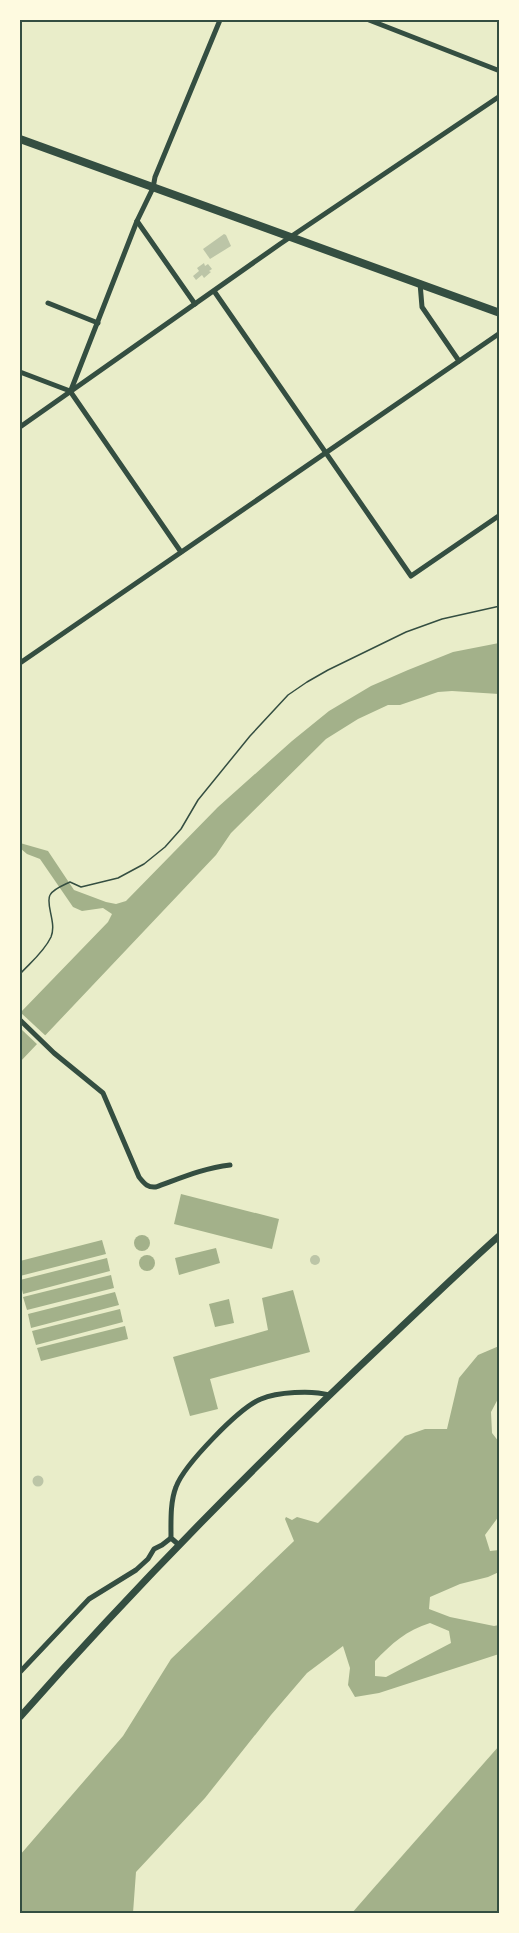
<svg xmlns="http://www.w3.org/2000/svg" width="519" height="1933" font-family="'DM Sans',sans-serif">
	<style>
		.water { fill: #a3b18a; fill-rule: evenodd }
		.pier { fill: #e9edc9 }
		.building { fill: #bcc5a7 }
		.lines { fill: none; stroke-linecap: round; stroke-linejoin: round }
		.path { stroke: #344e41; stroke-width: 1.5 }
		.minor { stroke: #344e41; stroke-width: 5 }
		.secondary { stroke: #344e41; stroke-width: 7 }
		.trunk { stroke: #344e41; stroke-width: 8 }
		.neatline { fill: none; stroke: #344e41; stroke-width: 2 }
	</style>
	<rect width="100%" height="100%" fill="#e9edc9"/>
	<g class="water">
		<path d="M499,643v51l-47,-3 -14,1 -38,13h-12l-30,14 -32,20 -95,94 -15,22 -196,207v-49l88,-91 4,-8 -9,-6 -21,3 -9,-4 -33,-48 -13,-5 -7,-6v-5l28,8 26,39 32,12 10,2 10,-3 92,-94 74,-66 37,-30 42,-25 37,-16 45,-18z"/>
		<path d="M181,1194l98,25 -7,30 -98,-25z"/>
		<circle cx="142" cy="1243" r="8"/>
		<path d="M102,1240l4,14 -86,22v-15z"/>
		<path d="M216,1248l4,15 -41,12 -4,-17z"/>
		<circle cx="147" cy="1263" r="8"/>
		<path d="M107,1258l3,13 -87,23 -3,-14z"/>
		<path d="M111,1275l3,13 -87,22 -4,-13z"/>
		<path d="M293,1290l17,62 -100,27 8,30 -28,7 -17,-59 95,-27 -6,-32z"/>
		<path d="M115,1292l4,13 -88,23 -3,-14z"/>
		<path d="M229,1299l5,24 -19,4 -6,-23z"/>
		<path d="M120,1309l3,13 -87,23 -4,-14z"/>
		<path d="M125,1326l3,13 -87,22 -4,-13z"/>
		<path d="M499,1346v51l-8,15 1,21 7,9v74l-14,19 5,16 9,-1v22l-11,5 -28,7 -30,13 -1,12 21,8 44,9 5,-1v29l-120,39 -24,4 -7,-12 2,-17 -7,-22 -36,27 -36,42 -66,83 -69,74 -3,41h-113v-58l103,-119 48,-77 123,-118 -9,-22 1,-2 6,3 5,-3 21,6 87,-87 20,-7h22l12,-51 19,-23zM430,1623l19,8 2,12 -65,34 -11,-1v-15c16,-17 32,-31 55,-38z"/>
		<path d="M499,1746v167h-147l20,-23z"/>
	</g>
	<path class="pier" d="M20,1012l27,25 -8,9 -19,-18z"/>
	<g class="building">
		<path d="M224,234l2,1 5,11 -21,13 -7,-10z"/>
		<path d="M204,263l1,3 3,-2 4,5 -3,2 2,1 -7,6 -2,-3 -6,5 -3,-4 6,-5 -2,-3z"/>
		<circle cx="315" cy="1260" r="5"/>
		<circle cx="38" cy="1481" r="5.5"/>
	</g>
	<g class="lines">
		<path class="path" d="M20,974c10,-11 24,-22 31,-37 6,-14 -6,-33 -1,-42 3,-6 14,-10 20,-13l11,5 37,-9 26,-14 21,-17 16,-18 17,-29 52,-64 38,-41 19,-13 21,-12 78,-38 36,-13 58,-13"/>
		<g class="minor">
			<path d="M369,20l131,51"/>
			<path d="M137,221l58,83"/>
			<path d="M420,283l2,24 37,54"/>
			<path d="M214,291l197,285 89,-61"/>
			<path d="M48,303l50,20"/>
			<path d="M20,372l50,19 111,161"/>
			<path d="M71,390l66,-169 16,-33 2,-11 65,-157"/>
			<path d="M20,427l260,-183 220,-148"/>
			<path d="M20,663l480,-330"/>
			<path d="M20,1020l34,33 49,40 36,84c5,6 8,11 17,10 25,-9 48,-19 74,-22"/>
			<path d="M179,1545l-8,-7c0,-16 -1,-36 5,-51 8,-22 63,-79 85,-88 16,-7 51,-9 68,-4"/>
			<path d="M20,1672l69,-73 47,-29 12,-11 6,-10 8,-4 9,-7"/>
		</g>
		<path class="secondary" d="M20,1717c119,-135 246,-263 377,-386 34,-32 68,-65 103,-96"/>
		<path class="trunk" d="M20,139l480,174"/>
	</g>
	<rect width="519" height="1933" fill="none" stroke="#fefae0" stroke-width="42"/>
	<rect x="21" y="21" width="477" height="1891" class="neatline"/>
</svg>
